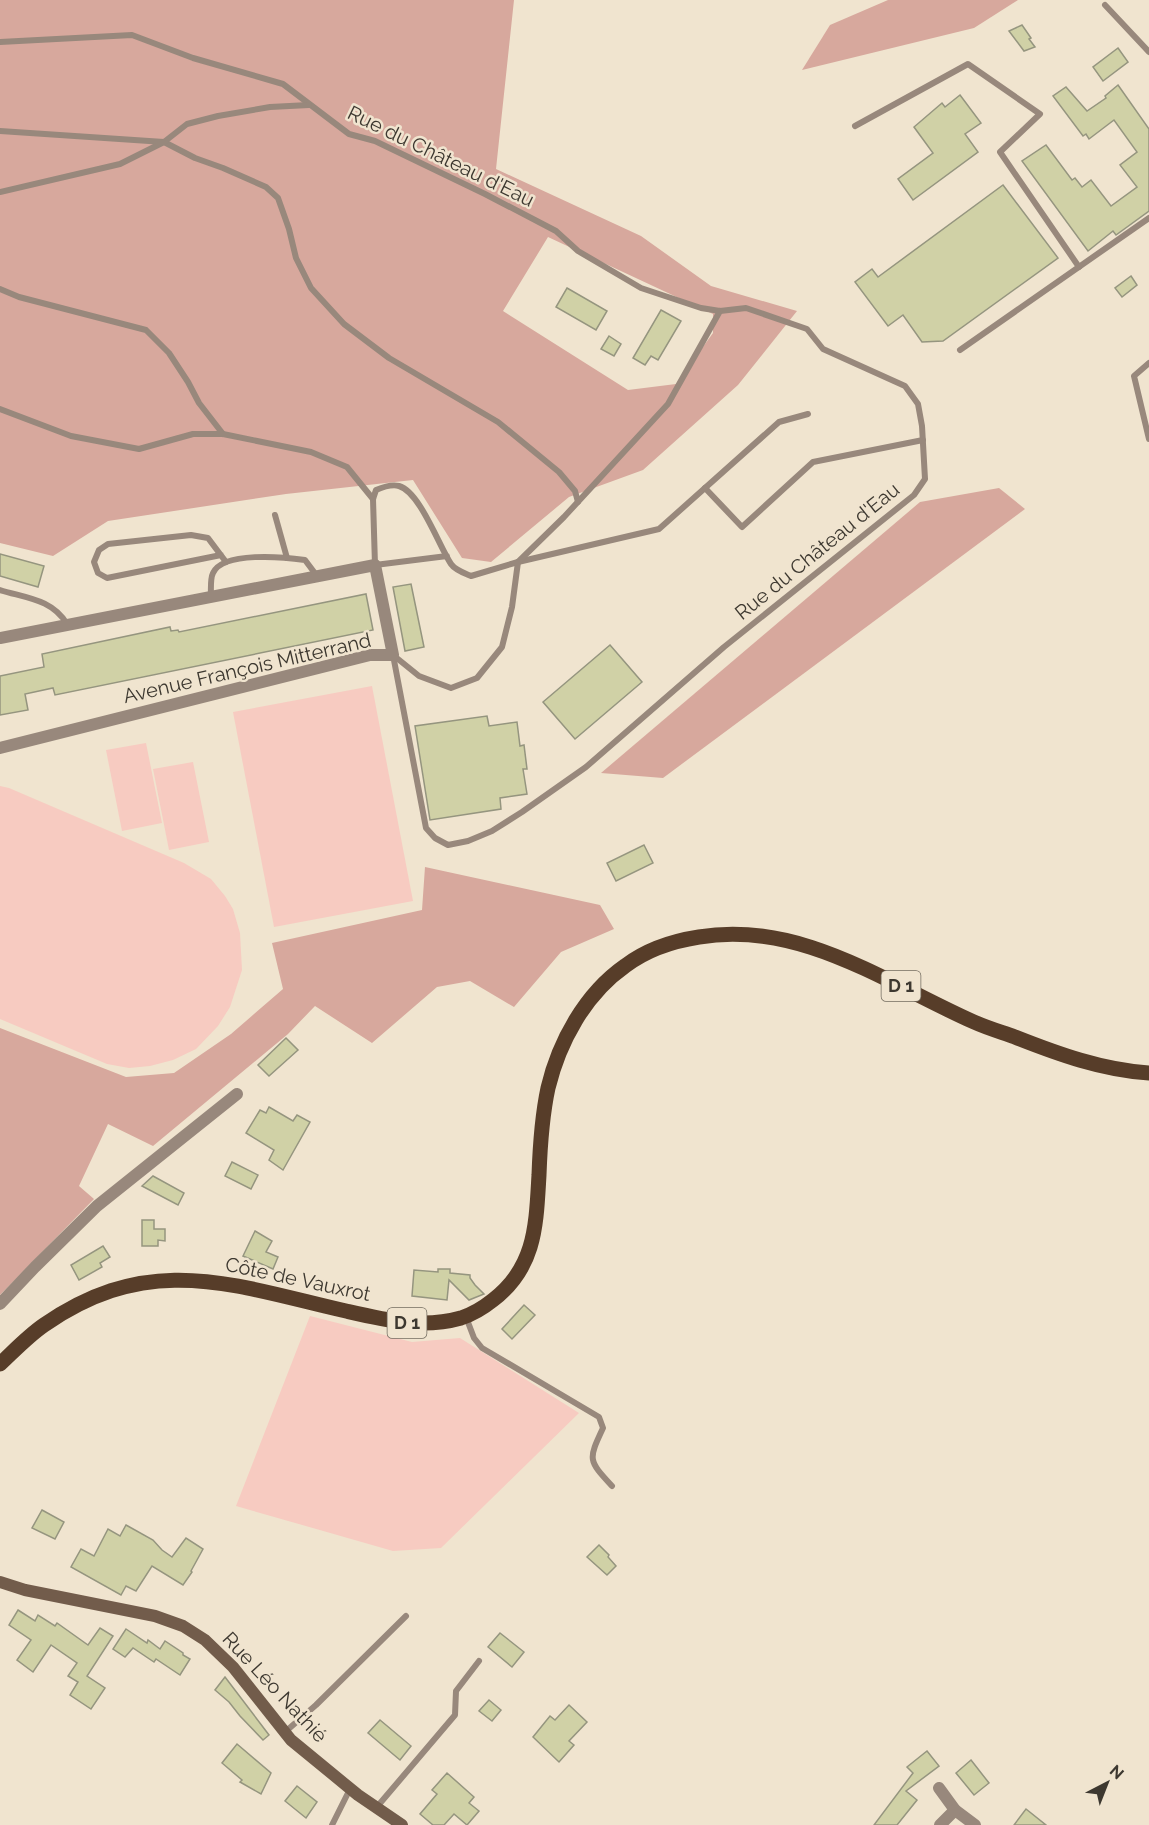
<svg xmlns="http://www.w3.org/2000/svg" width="1149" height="1825" font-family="Raleway,sans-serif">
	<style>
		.green { fill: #f7cbc1 }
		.forest { fill: #d7a89d; fill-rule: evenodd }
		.building { fill: #d0d1a6; stroke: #95957f; stroke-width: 1.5 }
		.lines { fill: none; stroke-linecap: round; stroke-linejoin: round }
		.service { stroke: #98887c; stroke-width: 6 }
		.minor { stroke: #98887c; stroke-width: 12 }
		.secondary { stroke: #725c4b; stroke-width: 12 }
		.primary { stroke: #573d29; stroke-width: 15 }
		.labels { text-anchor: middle; stroke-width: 5; stroke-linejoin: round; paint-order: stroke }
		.shield { fill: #f0e4cf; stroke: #736c60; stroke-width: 1.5 }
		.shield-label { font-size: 18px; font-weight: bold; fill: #3d3830 }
		.street-label { font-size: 20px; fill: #3d3830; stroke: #f0e4cf }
	</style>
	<rect width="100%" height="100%" fill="#f0e4cf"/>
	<g class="green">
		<path d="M372,686l41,215 -139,26 -41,-215z"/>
		<path d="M146,743l16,80 -40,8 -16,-81z"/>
		<path d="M193,762l16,80 -40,8 -16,-81z"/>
		<path d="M0,786l9,2 175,75 27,16 14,17 8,13 7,24 2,37 -12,37 -12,19 -22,23 -23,11 -23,6 -21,2 -22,-4 -107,-45z"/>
		<path d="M310,1316l102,26 48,-4 119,75 -138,135 -48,3 -157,-45z"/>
	</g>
	<g class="forest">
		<path d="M0,0h514l-18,169 145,67 70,50 86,25 -59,74 -95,85 -74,27 -78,65 -29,-4 -49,-78 -127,14 -178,27 -55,35 -53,-13zM548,237l165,77v19l-37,51 -48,6 -125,-79z"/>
		<path d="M888,0h130l-44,28 -172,42 28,-45z"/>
		<path d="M999,488l26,21 -362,269 -62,-5 319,-271z"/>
		<path d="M425,867l175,38 14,24 -53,23 -47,55 -44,-26 -33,6 -65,56 -57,-37 -27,28 -135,112 -45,-22 -29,62 15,13 -94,96v-267l126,49 48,-4 57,-39 52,-45 -11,-46 150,-33z"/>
	</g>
	<g class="building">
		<path d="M1022,25l9,13 -2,1 6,8 -11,4 -15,-20z"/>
		<path d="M1118,48l10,14 -25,19 -10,-14z"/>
		<path d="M1118,85l31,44v82l-33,24 -3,-4 -25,20 -66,-90 24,-16 26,35 3,-2 7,9 9,-7 20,26 26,-19 -17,-22 17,-13 -23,-32 -25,19 -3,-5 -3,2 -30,-40 13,-9 21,24 19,-13 -1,-2z"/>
		<path d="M960,95l21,28 -16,11 13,18 -65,48 -15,-21 35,-26 -19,-26 28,-24 3,4z"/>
		<path d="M1003,185l55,73 -115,83 -21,1 -19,-27 -15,11 -33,-44 17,-13 6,8z"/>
		<path d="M1131,276l6,9 -15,12 -7,-9z"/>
		<path d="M567,288l40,23 -11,19 -40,-23z"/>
		<path d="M661,310l20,11 -23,39 -7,-4 -6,9 -12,-7z"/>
		<path d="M609,336l12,8 -7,12 -13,-7z"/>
		<path d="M0,554l44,12 -6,21 -38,-11z"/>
		<path d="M411,584l13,63 -19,4 -12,-64z"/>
		<path d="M366,594l7,36 -318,65 -2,-7 -28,6 3,16 -28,5v-39l44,-9 -2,-13 128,-27 1,4 7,-1 1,2z"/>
		<path d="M610,645l32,37 -67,57 -32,-37z"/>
		<path d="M487,716l2,10 28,-4 3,24 4,-1 3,24h-4l4,25 -27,4 1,11 -71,11 -15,-94z"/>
		<path d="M644,845l9,18 -37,18 -9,-18z"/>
		<path d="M286,1038l12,12 -29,26 -11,-11z"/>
		<path d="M269,1107l24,14 4,-6 13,7 -27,48 -14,-10 5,-10 -28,-17 14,-23 6,3z"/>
		<path d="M232,1162l26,13 -7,14 -26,-13z"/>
		<path d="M153,1176l31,17 -6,12 -36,-19z"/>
		<path d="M142,1220h12v9h11v12l-7,-1v6h-16z"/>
		<path d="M255,1231l17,10 -6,11 12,5 -5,12 -30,-13z"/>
		<path d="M103,1246l7,11 -10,6 2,4 -23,13 -8,-15z"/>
		<path d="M438,1269h12v4l20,2v3l5,7 9,9 -15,6 -20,-20 -2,20 -35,-4 2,-26 24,2z"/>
		<path d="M524,1305l11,10 -23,24 -10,-10z"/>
		<path d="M42,1510l22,12 -9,17 -23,-11z"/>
		<path d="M126,1525l27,15 9,10 10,7 14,-19 17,11 -12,22 1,1 -9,13 -31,-19 -16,25 -10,-5 -5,9 -50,-28 10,-18 13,7 14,-27 12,7z"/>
		<path d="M599,1545l10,10 -1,2 8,9 -9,9 -20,-18z"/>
		<path d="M18,1610l17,11 3,-6 17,11 2,-3 31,22 12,-17 13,8 -26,40 18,12 -14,21 -21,-14 8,-13 -10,-6 9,-13 -26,-18 -18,27 -16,-12 14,-20 -22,-15z"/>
		<path d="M126,1629l21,14 1,-3 12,9 5,-8 18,12v2l7,4 -10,16 -24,-16 -2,3 -21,-14 -8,9 -12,-8z"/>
		<path d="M500,1633l24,19 -12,15 -24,-20z"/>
		<path d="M225,1677l44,58 -6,5 -23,-24 -11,-14 -14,-12z"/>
		<path d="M489,1700l12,10 -9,11 -13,-10z"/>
		<path d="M569,1705l18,17 -18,19 5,4 -15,17 -26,-25 17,-21 5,4z"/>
		<path d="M380,1720l31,26 -11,14 -32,-27z"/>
		<path d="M237,1744l34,29 -10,21 -21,-12 2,-2 -20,-17z"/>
		<path d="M927,1751l12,15 -33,25 11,9 -20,25h-23l39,-52 -6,-6z"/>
		<path d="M971,1760l18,23 -15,12 -18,-22z"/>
		<path d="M447,1773l27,24 -5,6 10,8 -12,14 -13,-11 -10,11h-11l-13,-11 17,-20 -5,-4z"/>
		<path d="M297,1786l20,16 -11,16 -21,-17z"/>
		<path d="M1026,1809l20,16h-32z"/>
	</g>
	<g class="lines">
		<g class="service">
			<path d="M1105,5l44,47"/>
			<path d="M0,42l132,-7 61,23 90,26 66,50 26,7 110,53 71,37 22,20 63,37 60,20 19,3 26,-3 61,21 16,20 82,37 13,18 4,22 3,53 -11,16 -190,152 -138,120 -64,45 -30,19 -24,10 -20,4 -13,-7 -9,-10 -33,-173"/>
			<path d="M855,126l113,-62 72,50 -40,38 79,115"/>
			<path d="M0,131l164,11 31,16 28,10 43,19 12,11 11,31 7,29 15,30 33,36 45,34 109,64 61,50 16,19 3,11"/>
			<path d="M0,192l120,-28 44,-22 23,-18 31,-8 52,-9 39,-2"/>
			<path d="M0,289l19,8 127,33 23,23 19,29 11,21 24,31"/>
			<path d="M960,350l189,-132"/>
			<path d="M1149,363l-15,13 15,63"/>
			<path d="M0,409l71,27 68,13 54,-15h30l88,18 36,15 26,32"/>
			<path d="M705,488l37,39 71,-65 110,-22"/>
			<path d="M275,515l12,43"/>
			<path d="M221,555l-114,23 -9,-5 -4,-11 5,-12 9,-6 83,-9 17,3 18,24"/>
			<path d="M447,556l-72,9 -2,-66 3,-9c7,-3 16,-6 23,-4 21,6 40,60 52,78 4,6 13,9 20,12l47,-14 141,-33 120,-107 29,-8"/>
			<path d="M0,590c26,8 52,9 67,34"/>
			<path d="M211,597c0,-7 -1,-18 2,-24 10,-22 71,-16 92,-13l12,16"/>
			<path d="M393,655l26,21 32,12 26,-10 25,-31 10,-40 6,-45 46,-45 104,-113 52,-93"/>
			<path d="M466,1317l8,21 8,10 117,69 4,11c-15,32 -15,32 9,58"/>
			<path d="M285,1732l31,-27 90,-89"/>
			<path d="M376,1808l79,-93 1,-24 23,-30"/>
			<path d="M332,1825l18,-36"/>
		</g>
		<g class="minor">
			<path d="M0,638l375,-73 18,90h-23l-370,93"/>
			<path d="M0,1304l35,-37 62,-61 140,-112"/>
			<path d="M939,1788l16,22 20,15"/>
			<path d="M940,1825l15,-15"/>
		</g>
		<path class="secondary" d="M0,1582l25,8 130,26 28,10 22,14 28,27 58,73 67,55 44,30"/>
		<path class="primary" d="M0,1364c14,-13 28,-28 44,-39 107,-74 188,-40 302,-14 39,9 76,18 115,7 12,-4 22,-10 32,-18 43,-33 43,-75 46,-125 1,-29 3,-59 9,-87 11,-46 37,-94 77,-122 21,-16 48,-25 74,-29 101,-17 187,46 275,85 13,6 27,10 41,15 43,17 87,33 134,36"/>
	</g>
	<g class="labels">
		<g class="shield">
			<rect x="881.5" y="971" width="39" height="30" rx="4.5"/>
			<rect x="387.5" y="1308" width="39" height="30" rx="4.5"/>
		</g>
		<g class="shield-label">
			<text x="901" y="992">D 1</text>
			<text x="407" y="1329">D 1</text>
		</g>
		<g class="street-label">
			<text transform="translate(441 156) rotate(26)" y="7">Rue du Château d'Eau</text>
			<text transform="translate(817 551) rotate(-39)" y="7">Rue du Château d'Eau</text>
			<text transform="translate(247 668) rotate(-13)" y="7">Avenue François Mitterrand</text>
			<text transform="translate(298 1279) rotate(12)" y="7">Côte de Vauxrot</text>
			<text transform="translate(275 1687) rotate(47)" y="7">Rue Léo Nathié</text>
		</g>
	</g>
	<g transform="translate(1107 1783) rotate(42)" stroke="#f0e4cf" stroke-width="4.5" paint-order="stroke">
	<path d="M0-4.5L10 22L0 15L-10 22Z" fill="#3d3830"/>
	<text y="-9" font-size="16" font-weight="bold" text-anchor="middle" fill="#3d3830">N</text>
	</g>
</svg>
